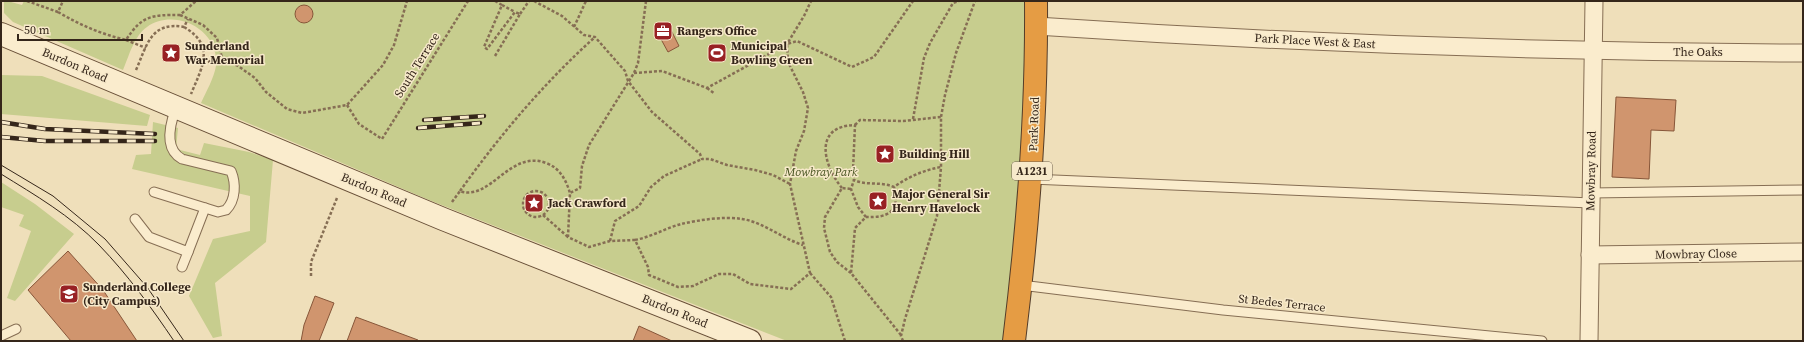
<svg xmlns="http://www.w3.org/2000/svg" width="1804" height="342" font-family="'Source Serif 4',serif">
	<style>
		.green { fill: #c7cd8e }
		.building { fill: #d0956e; stroke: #875639 }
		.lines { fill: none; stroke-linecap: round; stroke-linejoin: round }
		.lane-casing { stroke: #866e54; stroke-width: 11 }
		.street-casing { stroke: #866e54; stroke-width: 19 }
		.secondary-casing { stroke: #684f37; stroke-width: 24 }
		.highway-casing { stroke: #533c29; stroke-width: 24 }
		.path { stroke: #866e54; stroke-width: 2.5; stroke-dasharray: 3 2; stroke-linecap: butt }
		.lane { stroke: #faeccd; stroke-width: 9 }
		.street { stroke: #faeccd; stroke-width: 17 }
		.secondary { stroke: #faeccd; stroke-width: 22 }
		.highway { stroke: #e59c44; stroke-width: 22 }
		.tram { stroke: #35261a; stroke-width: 1 }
		.rail-casing { stroke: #35261a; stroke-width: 4.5 }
		.rail { stroke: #f7e9ca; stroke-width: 3; stroke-dasharray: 9; stroke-linecap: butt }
		.labels { text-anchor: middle; stroke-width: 3; stroke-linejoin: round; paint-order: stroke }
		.shield { fill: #f7e9ca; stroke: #6f604f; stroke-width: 1 }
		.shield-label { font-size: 11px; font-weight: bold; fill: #35261a }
		.poi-label { font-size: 12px; font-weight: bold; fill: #35261a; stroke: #f7e9ca; text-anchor: start }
		.street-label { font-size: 12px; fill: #35261a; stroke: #f7e9ca }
		.park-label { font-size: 12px; font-style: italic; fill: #46521f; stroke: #f7e9ca }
	</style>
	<rect width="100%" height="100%" fill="#efdfba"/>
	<g class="green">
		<path d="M24,1h1006l-6,215 -18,125h-219l-358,-141 -228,-97c5,-11 13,-25 15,-37 4,-36 -41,-59 -69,-39 -13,9 -18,29 -24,43l-110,-48 -9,-9v-11h7l11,3z"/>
		<path d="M1,75l41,1 108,39 -3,11 -146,-12z"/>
		<path d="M153,122l25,6 -2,21 24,6 4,-12 45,9 24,8 -7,82 -51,41 7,53 -9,2 -24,-42 24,-57 37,-8v-35l-118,-27 4,-14 15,-1z"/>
		<path d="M1,182l34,22 39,30 -59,67 -8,-3 24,-67 -12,-5 5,-11 -23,-8z"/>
	</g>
	<g class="building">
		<circle cx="304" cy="14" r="9"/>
		<path d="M668,24l11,22 -11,6 -12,-22z"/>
		<path d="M1616,97l60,3 -2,31 -23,-1 -2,49 -37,-2z"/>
		<path d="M68,251l35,39 34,51h-66l-43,-51z"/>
		<path d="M315,296l19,7 -15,38h-18l3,-16z"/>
		<path d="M356,317l62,23v1h-71z"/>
		<path d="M639,326l33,15h-39z"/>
	</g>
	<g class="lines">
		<defs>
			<g id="lane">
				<path d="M1031,179l560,24"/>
				<path d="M154,192l64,20 8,-2c10,-10 10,-27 5,-39l-49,-12c-18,-10 -12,-35 -6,-51"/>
				<path d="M1591,193l212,-3"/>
				<path d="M135,219l14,18 39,15 17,-44"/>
				<path d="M182,267l6,-15"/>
				<path d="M1021,285l202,25 319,31"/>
				<path d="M1,336l15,-7"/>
			</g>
			<g id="street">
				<path d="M1036,26c255,17 511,26 767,27"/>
				<path d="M1590,255l213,-3"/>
				<path d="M1589,341l5,-340"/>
			</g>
			<path id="secondary" d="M1,34l442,185 307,122"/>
			<path id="highway" d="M1014,341c14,-113 23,-226 22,-340"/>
		</defs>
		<use href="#lane" class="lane-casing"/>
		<use href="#street" class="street-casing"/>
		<use href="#secondary" class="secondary-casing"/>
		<use href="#highway" class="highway-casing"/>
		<g class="path">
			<path d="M27,1l31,11 5,-11"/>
			<path d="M534,1l28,15 22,19 11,2 30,34 3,10 24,31 48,42 2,5h8l17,6 28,5 18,5 17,9"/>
			<path d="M646,1l-8,62 -4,10 -45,72 -7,21 -2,22 -10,5 -2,44 21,10 21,-6 25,-1 13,27 1,8 29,12 15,-1 26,-12h14l17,10 41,5 19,-16 -20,-89 6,-33 8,-20 4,-23 -5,-16 -15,-30 -1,-18 10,-3 55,26 22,-10 39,-56"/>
			<path d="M502,5l13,7"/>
			<path d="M58,12c22,13 43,22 68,28 16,-25 26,-25 54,-25l16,-14"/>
			<path d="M520,14l9,-13"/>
			<path d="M180,15l23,10 14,13 5,20 16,8 17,12 11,14 21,17 15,4 45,-8 36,-40 11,-20 13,-44"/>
			<path d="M184,27c32,19 18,40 7,67"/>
			<path d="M574,27l12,-26"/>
			<path d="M126,40l20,8"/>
			<path d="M495,56l25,-42 -5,-2 -28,37 -3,-2 18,-42 -7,-4"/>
			<path d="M203,63l19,-5"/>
			<path d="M136,70c11,-25 15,-49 48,-43l4,-8"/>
			<path d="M634,73l28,-2 45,17 80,-44 17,-28 7,-15"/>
			<path d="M707,88l8,6"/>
			<path d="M347,105l12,19 23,15 86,-138"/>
			<path d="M913,119l11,-61 6,-15 23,-40 6,-2"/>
			<path d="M855,125l5,-5 43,1 38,-4"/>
			<path d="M842,188c-19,-23 -29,-62 13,-63l-2,46 1,9"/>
			<path d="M460,191c40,-56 84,-108 135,-154"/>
			<circle cx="536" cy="204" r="13"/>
			<path d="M452,202l8,-11c30,11 50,-42 86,-28 14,5 20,17 24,30"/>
			<path d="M543,215l25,22"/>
			<path d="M866,217l-8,-10 -7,-18 3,-9c13,6 26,1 40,7"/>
			<path d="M635,240c16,-3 31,-12 46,-16 18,-4 43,-8 61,-5 21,3 41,20 61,26"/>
			<path d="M610,241l5,-20 24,-15 12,-19 13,-11 38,-17"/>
			<path d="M810,273l21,24 14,44"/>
			<path d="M851,273l-14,-11 -7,-10 -6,-24 1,-11 17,-29 9,1"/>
			<path d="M311,276v-14l26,-64"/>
			<path d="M901,335l-50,-62 4,-45 11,-11c21,1 35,-5 28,-30 14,-10 30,-17 47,-20"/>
			<path d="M903,341l-2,-5 4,-17 32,-103 4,-49v-50l4,-22 11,-42 19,-52"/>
		</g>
		<use href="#lane" class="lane"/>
		<use href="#street" class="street"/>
		<use href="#secondary" class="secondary"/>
		<use href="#highway" class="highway"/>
		<g class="tram">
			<path d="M1,165l52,31 52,43 42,48 37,54"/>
			<path d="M1,174c34,21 70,42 98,71 29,30 52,62 75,96"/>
		</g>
		<defs>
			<g id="rail">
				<path d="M424,120l60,-4"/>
				<path d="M1,122l44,7 110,5"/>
				<path d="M418,128l62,-5"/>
				<path d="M1,137l44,4h110"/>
			</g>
		</defs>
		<use href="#rail" class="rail-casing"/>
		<use href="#rail" class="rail"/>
	</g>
	<defs>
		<symbol id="office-square" viewBox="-11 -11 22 22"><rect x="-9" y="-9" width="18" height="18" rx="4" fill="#982124" stroke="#f7e9ca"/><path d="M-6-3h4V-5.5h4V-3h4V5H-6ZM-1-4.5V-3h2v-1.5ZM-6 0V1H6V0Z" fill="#fff"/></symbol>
		<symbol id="sight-square" viewBox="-11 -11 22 22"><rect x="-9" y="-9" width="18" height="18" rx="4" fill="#982124" stroke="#f7e9ca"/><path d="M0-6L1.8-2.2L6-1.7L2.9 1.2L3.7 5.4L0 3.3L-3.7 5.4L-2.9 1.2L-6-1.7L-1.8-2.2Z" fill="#fff"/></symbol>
		<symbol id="stadium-square" viewBox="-11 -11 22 22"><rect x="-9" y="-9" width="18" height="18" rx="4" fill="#982124" stroke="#f7e9ca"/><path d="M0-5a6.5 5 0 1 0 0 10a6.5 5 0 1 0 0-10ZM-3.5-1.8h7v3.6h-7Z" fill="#fff"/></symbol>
		<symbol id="university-square" viewBox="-11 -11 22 22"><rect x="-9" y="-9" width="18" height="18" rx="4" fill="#982124" stroke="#f7e9ca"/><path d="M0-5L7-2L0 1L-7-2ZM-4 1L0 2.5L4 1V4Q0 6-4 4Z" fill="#fff"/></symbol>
	</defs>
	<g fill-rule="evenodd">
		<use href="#office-square" x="652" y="20" width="22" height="22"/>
		<use href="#sight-square" x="160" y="42" width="22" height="22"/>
		<use href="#stadium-square" x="706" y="42" width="22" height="22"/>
		<use href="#sight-square" x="874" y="143" width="22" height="22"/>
		<use href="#sight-square" x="867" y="190" width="22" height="22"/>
		<use href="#sight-square" x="523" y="192" width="22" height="22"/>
		<use href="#university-square" x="58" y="283" width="22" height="22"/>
	</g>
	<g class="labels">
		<rect class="shield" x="1012" y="162" width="40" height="18" rx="3"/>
		<g class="shield-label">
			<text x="1032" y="175">A1231</text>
		</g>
		<g class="poi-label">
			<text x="677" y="35">Rangers Office</text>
			<text x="185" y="50">Sunderland<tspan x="185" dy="14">War Memorial</tspan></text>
			<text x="731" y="50">Municipal<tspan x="731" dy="14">Bowling Green</tspan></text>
			<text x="899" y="158">Building Hill</text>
			<text x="892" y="198">Major General Sir<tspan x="892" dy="14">Henry Havelock</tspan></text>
			<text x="548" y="207">Jack Crawford</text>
			<text x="83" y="291">Sunderland College<tspan x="83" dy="14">(City Campus)</tspan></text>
		</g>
		<g class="street-label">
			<text transform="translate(1315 41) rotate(3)" y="4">Park Place West &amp; East</text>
			<text x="1698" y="56">The Oaks</text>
			<text transform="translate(75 65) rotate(23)" y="4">Burdon Road</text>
			<text transform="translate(417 65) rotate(-58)" y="4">South Terrace</text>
			<text transform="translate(1034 124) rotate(-88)" y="4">Park Road</text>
			<text transform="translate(1591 171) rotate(-89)" y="4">Mowbray Road</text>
			<text transform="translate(374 190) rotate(23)" y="4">Burdon Road</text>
			<text transform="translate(1696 254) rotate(-1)" y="4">Mowbray Close</text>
			<text transform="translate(1282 303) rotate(6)" y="4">St Bedes Terrace</text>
			<text transform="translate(675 311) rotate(22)" y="4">Burdon Road</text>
		</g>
		<g class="park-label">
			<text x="821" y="176">Mowbray Park</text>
		</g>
	</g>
	<rect width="1804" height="342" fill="none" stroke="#35261a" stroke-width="4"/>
	<path d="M18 34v6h124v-6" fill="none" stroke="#35261a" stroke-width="2"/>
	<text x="24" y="34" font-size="12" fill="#35261a" stroke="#f7e9ca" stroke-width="3" paint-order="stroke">50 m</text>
</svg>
